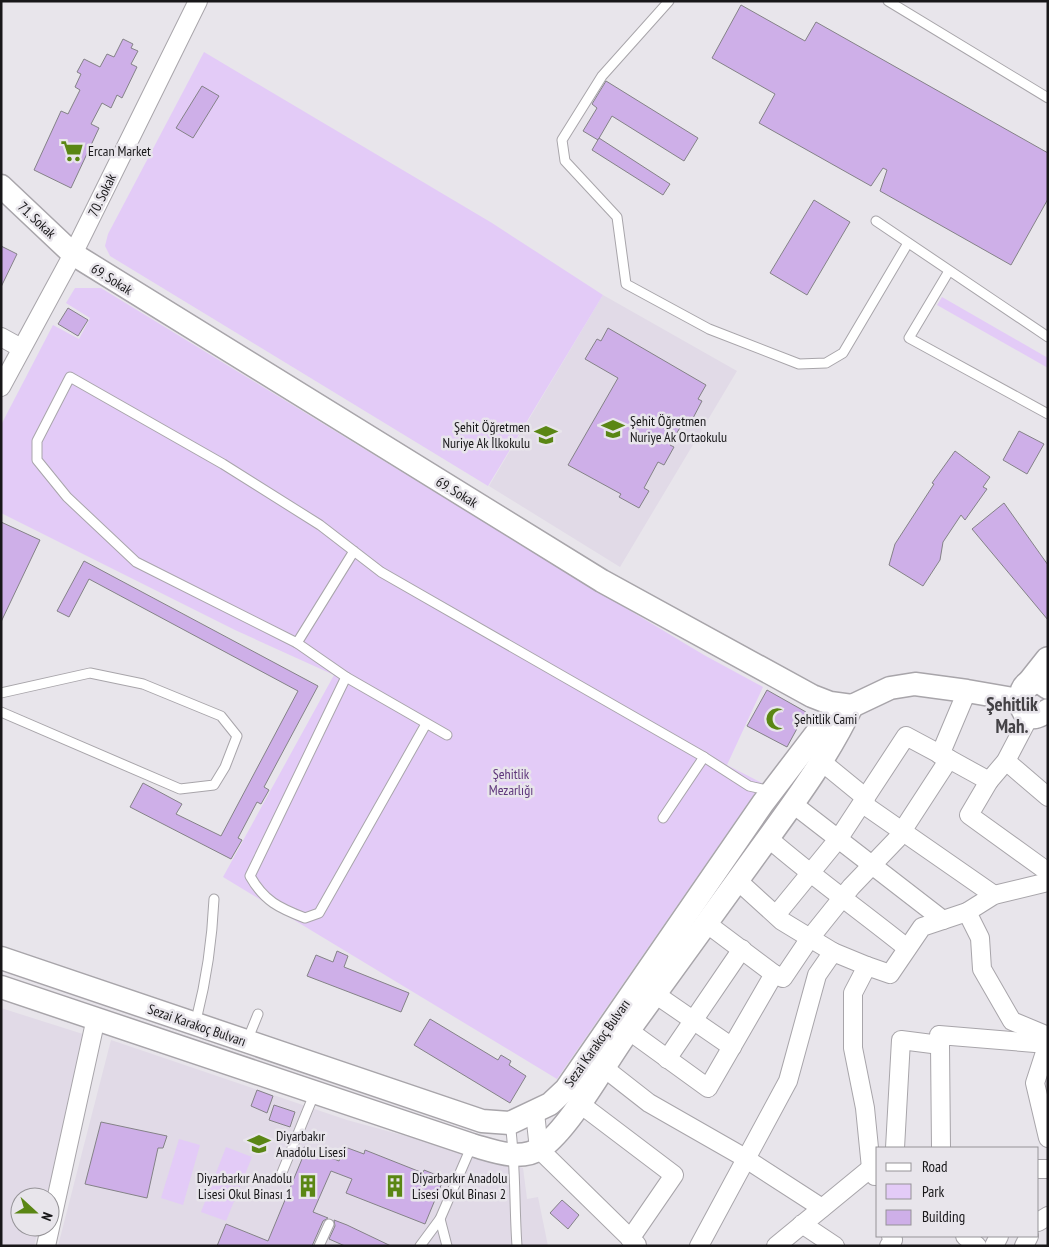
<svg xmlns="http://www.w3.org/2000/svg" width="1049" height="1247" font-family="'PT Sans Narrow',sans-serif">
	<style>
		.built { fill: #e1dae7 }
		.green { fill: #e3cbf7 }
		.building { fill: #ceafe8; stroke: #848287 }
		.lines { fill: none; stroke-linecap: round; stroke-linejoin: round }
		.service-casing { stroke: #a8a5aa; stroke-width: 11 }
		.minor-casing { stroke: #a8a5aa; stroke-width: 20 }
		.tertiary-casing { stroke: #a8a5aa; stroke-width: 25 }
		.secondary-casing { stroke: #a8a5aa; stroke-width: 28 }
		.service { stroke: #fff; stroke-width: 9 }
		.minor { stroke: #fff; stroke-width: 18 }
		.tertiary { stroke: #fff; stroke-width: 22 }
		.secondary { stroke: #fff; stroke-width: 25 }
		.labels { text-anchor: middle; stroke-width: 5; stroke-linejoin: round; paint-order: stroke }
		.poi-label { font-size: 14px; fill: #181719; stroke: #e8e5eb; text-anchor: start }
		.street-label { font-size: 14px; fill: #181719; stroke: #e8e5eb }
		.park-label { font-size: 14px; fill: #5f377b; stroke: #e8e5eb }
		.district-label { font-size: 19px; font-weight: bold; fill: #444246; stroke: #e8e5eb }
	</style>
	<rect width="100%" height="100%" fill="#e8e5eb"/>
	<g class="built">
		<path d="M603,295l134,76 -117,196 -131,-81z"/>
		<path d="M1,1008l85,27 -39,162h-27v30h19l-5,19h-33z"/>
		<path d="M111,1040l236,80 176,48 4,31 11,-2 10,49h-490z"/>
	</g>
	<g class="green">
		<path d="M204,52l288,171 111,72 -115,191 -378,-230 -5,-10 3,-12z"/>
		<path d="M75,288h26l458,280 145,87 59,32 -36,78 35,18 -205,296 -334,-202 111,-202 -99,-45 -234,-117v-88l52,-100 26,14 11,-21 -24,-15z"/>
		<path d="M942,297l106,61v10l-111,-63z"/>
		<path d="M179,1139l21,6 -17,60 -22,-7z"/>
		<path d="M226,1147l26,10 -26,64 -25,-9z"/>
	</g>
	<g class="building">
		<path d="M741,5l64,36 11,-19 232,131v46l-37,66 -131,-74 7,-21 -4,-2 -12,18 -112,-63 16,-29 -63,-36z"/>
		<path d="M123,39l10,5 -2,4 7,3 -7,13 6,3 -15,31 -5,-3 -6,13 -9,-5 -11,21 8,4 -28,60 -37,-18 27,-59 7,3 12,-24 -5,-3 6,-13 -4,-2 7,-13 16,8 7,-13 7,3z"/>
		<path d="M606,81l92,57 -14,23 -72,-45 -14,24 -15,-9 14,-23 -5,-4z"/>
		<path d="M202,86l17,10 -26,42 -17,-10z"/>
		<path d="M599,138l71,46 -7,11 -71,-45z"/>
		<path d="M814,200l36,22 -43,73 -37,-22z"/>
		<path d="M1,246l16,8 -16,33z"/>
		<path d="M68,308l20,12 -10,16 -20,-12z"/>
		<path d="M608,328l98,57 -8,14 4,2 -10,19 -6,-3 -16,28 4,2 -10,18 -6,-3 -14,26 5,3 -10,17 -20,-11 2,-3 -53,-29 50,-87 -33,-19 12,-20 4,2z"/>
		<path d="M1019,431l25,13 -17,30 -24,-14z"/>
		<path d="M955,451l35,26 -7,10 4,2 -22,31 -4,-5 -18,27 -3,18 -17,26 -34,-21 6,-21 39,-60 -2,-1z"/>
		<path d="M1004,503l44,62v55l-76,-91z"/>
		<path d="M1,522l39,18 -39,82z"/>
		<path d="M84,561l234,125 -54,101 5,3 -8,14 -4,-2 -19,36 4,2 -11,19 -101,-52 13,-24 39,21 -6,10 45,22 77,-145 -209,-112 -20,38 -12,-6z"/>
		<path d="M767,690l39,22 -19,35 -40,-21z"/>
		<path d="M337,951l11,5 -4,11 65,26 -8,19 -94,-36 9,-21 17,7z"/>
		<path d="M430,1019l68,41 3,-5 10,6 -2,4 17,11 -16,27 -96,-58z"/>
		<path d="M257,1090l16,6 -6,17 -16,-7z"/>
		<path d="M274,1105l21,7 -5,15 -21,-7z"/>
		<path d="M101,1122l66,14 -4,12h-5l-11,50 -62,-14z"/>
		<path d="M304,1147l35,14 6,-14 19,7 1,-4 58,23 1,-3 20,8 -19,46 -79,-31 6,-14 -21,-8 -18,41 15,6 -5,3 -11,25h-95l9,-22 42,17 34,-82 -3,-1z"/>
		<path d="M562,1200l17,15 -11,14 -18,-16z"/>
		<path d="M334,1220l13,5 44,21h-46l-16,-7 6,-13z"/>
	</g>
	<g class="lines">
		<defs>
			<g id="service">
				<path d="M669,1l-67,75 -40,64 3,21 52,56 9,67 83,45 90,35 27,-1 17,-10 65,-110"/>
				<path d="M888,1l160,97"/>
				<path d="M876,221l172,116"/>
				<path d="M949,271l-40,67 139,76"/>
				<path d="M354,551l-57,92 -161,-81 -69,-65 -30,-37v-19l33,-64 153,87 97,61 61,47 323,185 45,29 22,5"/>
				<path d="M297,643l49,34 101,58"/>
				<path d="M346,677l-96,199c14,25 29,32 55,42l14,-5 107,-189"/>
				<path d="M1,693l89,-20 53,11 78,32 16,20 -12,31 -11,18 -34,4 -179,-77"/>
				<path d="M663,818l41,-61"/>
				<path d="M195,1024c11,-41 17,-82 19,-125"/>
				<path d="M247,1041l11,-27"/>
				<path d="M510,1123c6,41 4,82 7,123"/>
				<path d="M281,1175l34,-83"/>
				<path d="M440,1219l7,27"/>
				<path d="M319,1246l10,-22"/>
				<path d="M420,1246l20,-27 32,-74"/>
			</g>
			<g id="minor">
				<path d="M1,337l20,11"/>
				<path d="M1,387l72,-133 125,-253"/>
				<path d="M940,755l27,-64"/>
				<path d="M949,759l40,22 17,-20 24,-46"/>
				<path d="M1006,761l42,36"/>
				<path d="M822,762l44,36"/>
				<path d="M989,781l-20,34 79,57"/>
				<path d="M793,804l150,116"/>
				<path d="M863,804l131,91"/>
				<path d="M768,838c45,39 93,73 139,110"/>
				<path d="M738,881l44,40 51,31"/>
				<path d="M967,912l13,26 2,31 30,52 36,15"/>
				<path d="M774,974l9,4 27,-40 41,-51 46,-48 52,-80 -43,-23 -67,102 -63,77"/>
				<path d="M655,994l77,53"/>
				<path d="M628,1030l80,58 66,-114 -68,-51"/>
				<path d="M1048,1043l-13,40 13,55"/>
				<path d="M940,1045l1,103"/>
				<path d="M667,1059l75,-110"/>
				<path d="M603,1067l46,36 91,52 82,53"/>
				<path d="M579,1103l95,72 -44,64"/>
				<path d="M535,1113l4,36 98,96"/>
				<path d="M895,1148l6,-108 39,5 -1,-10 108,9"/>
				<path d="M1038,1169h10"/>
				<path d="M878,1176h-3l-4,-8 -6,-60 -12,-60v-55l14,-27 23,8 32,-47 45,-15 27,-17 54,-13"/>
				<path d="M1038,1222l10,-6"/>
				<path d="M802,1224l33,22"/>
				<path d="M965,1236l12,10"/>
				<path d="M46,1246l50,-228"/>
				<path d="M699,1246l89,-165 29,-106 16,-23 34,14"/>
				<path d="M776,1246l95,-78"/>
				<path d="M889,1246l4,-6 -2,-4"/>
				<path d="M994,1246l5,-10"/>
				<path d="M1024,1246l5,-10"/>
			</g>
			<g id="tertiary">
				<path d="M1,186l72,68 529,327 210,115 18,7 22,3c-25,53 -60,99 -94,146 -43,60 -86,118 -129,178 -23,31 -58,97 -88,118 -21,14 -47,3 -69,-3l-471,-158"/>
				<path d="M1048,688c-37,-30 -37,53 0,22"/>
				<path d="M1,958l481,163 28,2 40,-19 16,-15 197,-286 55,-72 34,-25 38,-18 25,-4 52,7 52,9"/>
			</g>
			<path id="secondary" d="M1029,684l19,-24"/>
		</defs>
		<use href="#service" class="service-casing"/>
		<use href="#minor" class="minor-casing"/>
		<use href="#tertiary" class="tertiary-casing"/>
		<use href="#secondary" class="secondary-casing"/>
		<use href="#service" class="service"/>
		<use href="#minor" class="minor"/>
		<use href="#tertiary" class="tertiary"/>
		<use href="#secondary" class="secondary"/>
	</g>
	<defs>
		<symbol id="supermarket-bare" viewBox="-9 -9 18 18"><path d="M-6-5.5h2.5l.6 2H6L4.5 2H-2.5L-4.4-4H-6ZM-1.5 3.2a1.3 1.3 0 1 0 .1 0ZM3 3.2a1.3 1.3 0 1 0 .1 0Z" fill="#5a8614" stroke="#e8e5eb" stroke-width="2.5" paint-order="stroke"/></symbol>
		<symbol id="school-bare" viewBox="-9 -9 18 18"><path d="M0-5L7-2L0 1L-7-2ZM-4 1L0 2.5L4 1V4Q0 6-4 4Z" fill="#5a8614" stroke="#e8e5eb" stroke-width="2.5" paint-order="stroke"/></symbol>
		<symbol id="mosque-bare" viewBox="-9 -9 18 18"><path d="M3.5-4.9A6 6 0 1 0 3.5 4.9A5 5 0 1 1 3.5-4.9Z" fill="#5a8614" stroke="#e8e5eb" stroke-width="2.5" paint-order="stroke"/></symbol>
		<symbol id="building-bare" viewBox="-9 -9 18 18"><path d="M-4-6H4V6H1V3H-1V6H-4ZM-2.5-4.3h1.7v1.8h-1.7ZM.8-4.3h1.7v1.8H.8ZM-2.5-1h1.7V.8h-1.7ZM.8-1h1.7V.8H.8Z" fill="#5a8614" stroke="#e8e5eb" stroke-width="2.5" paint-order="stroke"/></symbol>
	</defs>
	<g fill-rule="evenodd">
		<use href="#supermarket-bare" x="56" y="135" width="32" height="32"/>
		<use href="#school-bare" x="597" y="413" width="32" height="32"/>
		<use href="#school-bare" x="530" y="419" width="32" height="32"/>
		<use href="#mosque-bare" x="761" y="703" width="32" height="32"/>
		<use href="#school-bare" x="243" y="1128" width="32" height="32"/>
		<use href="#building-bare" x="292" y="1170" width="32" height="32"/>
		<use href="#building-bare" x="379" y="1170" width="32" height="32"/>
	</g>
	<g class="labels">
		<g class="poi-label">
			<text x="88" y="156">Ercan Market</text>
			<text x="630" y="426">Şehit Öğretmen<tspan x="630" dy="16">Nuriye Ak Ortaokulu</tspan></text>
			<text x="530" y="432" text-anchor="end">Şehit Öğretmen<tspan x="530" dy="16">Nuriye Ak İlkokulu</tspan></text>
			<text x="794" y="724">Şehitlik Cami</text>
			<text x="276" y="1141">Diyarbakır<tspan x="276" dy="16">Anadolu Lisesi</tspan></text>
			<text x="292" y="1183" text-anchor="end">Diyarbarkır Anadolu<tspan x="292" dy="16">Lisesi Okul Binası 1</tspan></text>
			<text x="412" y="1183">Diyarbarkır Anadolu<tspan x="412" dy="16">Lisesi Okul Binası 2</tspan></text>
		</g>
		<g class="street-label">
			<text transform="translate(102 195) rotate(-64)" y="5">70. Sokak</text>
			<text transform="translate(37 220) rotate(43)" y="5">71. Sokak</text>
			<text transform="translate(112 279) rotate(32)" y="5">69. Sokak</text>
			<text transform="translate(457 492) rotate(31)" y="5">69. Sokak</text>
			<text transform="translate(197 1025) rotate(19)" y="5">Sezai Karakoç Bulvarı</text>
			<text transform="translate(597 1043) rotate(-55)" y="5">Sezai Karakoç Bulvarı</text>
		</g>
		<g class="park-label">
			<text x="511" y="779">Şehitlik<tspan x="511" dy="16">Mezarlığı</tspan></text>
		</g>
		<g class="district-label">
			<text x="1012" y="711">Şehitlik<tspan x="1012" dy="22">Mah.</tspan></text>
		</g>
	</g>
	<rect width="1049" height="1247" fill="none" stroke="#181719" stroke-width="5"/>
	<rect x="876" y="1147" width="162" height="90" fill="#e8e5eb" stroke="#959397"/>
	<rect x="886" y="1163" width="25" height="8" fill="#ffffff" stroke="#959397"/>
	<text x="922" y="1172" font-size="15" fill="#181719">Road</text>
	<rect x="886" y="1184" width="25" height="15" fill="#e3cbf7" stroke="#959397"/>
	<text x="922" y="1197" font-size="15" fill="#181719">Park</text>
	<rect x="886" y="1210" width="25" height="15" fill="#ceafe8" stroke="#959397"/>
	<text x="922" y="1222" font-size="15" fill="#181719">Building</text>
	<g transform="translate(35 1212) rotate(111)"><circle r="24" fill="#e8e5eb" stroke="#959397"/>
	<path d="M0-4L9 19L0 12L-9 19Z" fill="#5a8614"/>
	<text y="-8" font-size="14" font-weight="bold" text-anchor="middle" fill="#181719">N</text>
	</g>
</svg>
